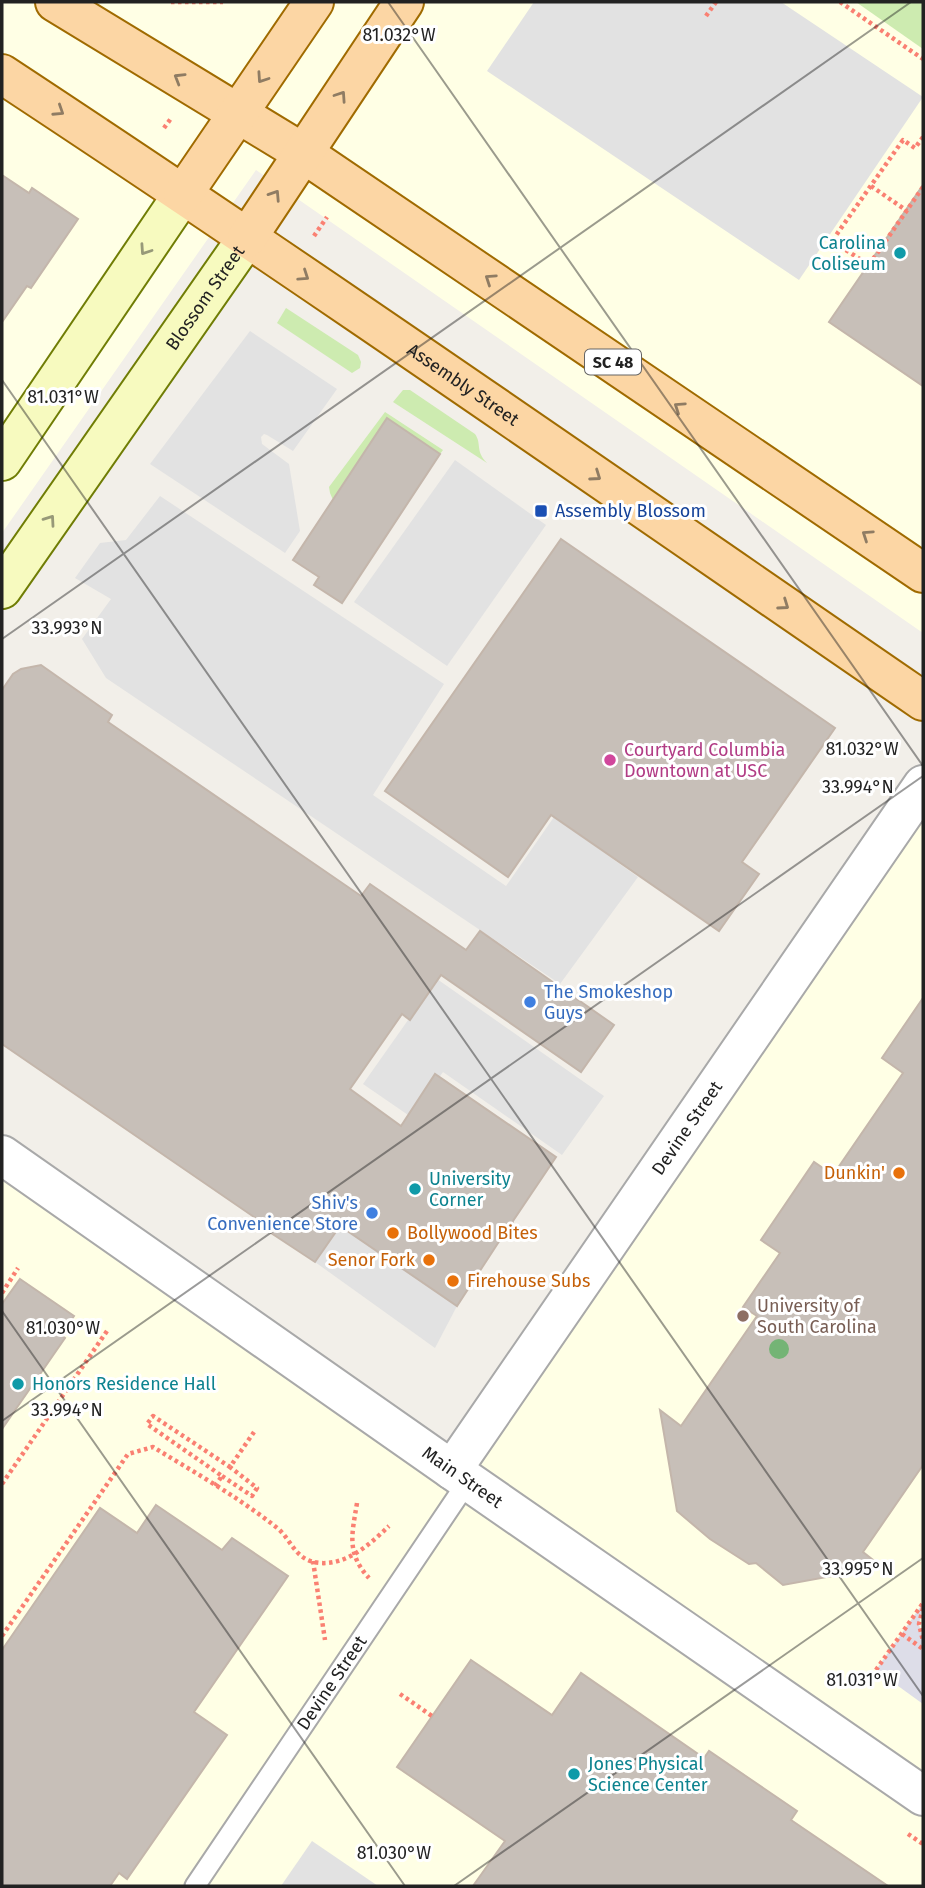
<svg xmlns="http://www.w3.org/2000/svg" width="925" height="1888" font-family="'Fira Sans',sans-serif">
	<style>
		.education { fill: #ffffe5 }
		.grass { fill: #cdebb0 }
		.parking { fill: #e2e2e2 }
		.plaza { fill: #dddde8 }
		.building { fill: #c7bfb8; stroke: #c4b6ab; stroke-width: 2 }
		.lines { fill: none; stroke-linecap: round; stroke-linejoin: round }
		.service-casing { stroke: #a9a9a9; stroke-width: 23 }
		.tertiary-casing { stroke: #a9a9a9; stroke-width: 42 }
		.secondary-casing { stroke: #707d05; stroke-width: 42 }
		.primary-casing { stroke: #a06b00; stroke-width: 42 }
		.path { stroke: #fa8072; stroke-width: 4.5; stroke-dasharray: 3.5 3.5; stroke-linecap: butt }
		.service { stroke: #fff; stroke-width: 19 }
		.tertiary { stroke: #fff; stroke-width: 38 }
		.secondary { stroke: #f7fabf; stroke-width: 38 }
		.primary { stroke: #fcd6a4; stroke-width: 38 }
		.tree { fill: #74b475 }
		.oneway { stroke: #8f7c63 }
		.oneway2 { stroke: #979978 }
		.ticks { fill: none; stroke: #222; stroke-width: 2; stroke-opacity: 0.45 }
		.culture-dot { fill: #0f9aa8; stroke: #fff; stroke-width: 2.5 }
		.transit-dot { fill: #1a4fb4; stroke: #fff; stroke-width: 2.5 }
		.hotel-dot { fill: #d1479c; stroke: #fff; stroke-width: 2.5 }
		.shop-dot { fill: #3f7fe0; stroke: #fff; stroke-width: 2.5 }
		.food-dot { fill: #e8710a; stroke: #fff; stroke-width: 2.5 }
		.education-dot { fill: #8d6e63; stroke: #fff; stroke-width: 2.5 }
		.labels { text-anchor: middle; stroke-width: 6; stroke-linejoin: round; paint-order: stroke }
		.shield { fill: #fff; stroke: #646464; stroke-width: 2 }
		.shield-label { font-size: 16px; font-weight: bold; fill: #222 }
		.culture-label { font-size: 18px; fill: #0d838f; stroke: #fff; text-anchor: start }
		.street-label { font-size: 18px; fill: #222; stroke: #fff }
		.transit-label { font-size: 18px; fill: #164399; stroke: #fff; text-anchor: start }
		.hotel-label { font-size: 18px; fill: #b23c85; stroke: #fff; text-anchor: start }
		.shop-label { font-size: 18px; fill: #366cbe; stroke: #fff; text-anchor: start }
		.food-label { font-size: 18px; fill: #c56008; stroke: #fff; text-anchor: end }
		.education-label { font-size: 18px; fill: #785e54; stroke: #fff; text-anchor: start }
		.ticks-label { font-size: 18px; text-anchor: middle; fill: #222; stroke: #fff; stroke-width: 6; stroke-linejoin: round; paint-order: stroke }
	</style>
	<rect width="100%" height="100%" fill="#f2efe9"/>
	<g class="education">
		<path d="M2,2h921v631l-667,-463 -254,363z"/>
		<path d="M923,801v1085h-921v-726l451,313z"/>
	</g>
	<g class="grass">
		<path d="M856,2h67v47z"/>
		<path d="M286,308l72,47 3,7 -1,6 -8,5 -75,-50z"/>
		<path d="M403,390h7l65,44c7,10 0,17 12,29l-94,-61z"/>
		<path d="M385,412l58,38 -3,4 -53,-35 -54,81 -3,-7 -1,-6z"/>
	</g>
	<g class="parking">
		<path d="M534,2h247l142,95 -124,183 -312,-209z"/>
		<path d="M250,331l87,58 -44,62 -26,-16 -3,-1 -3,3 1,7 27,20 11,67 -15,22 -135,-89z"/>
		<path d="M455,460l91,65 -99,141 -93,-64z"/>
		<path d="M160,496l284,188 -71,111 133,91 48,-69 84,60 -78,107 -454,-306 -24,-39 29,-40 -36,-21 25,-35 26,-3z"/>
		<path d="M437,979l167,117 -42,59 -119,-83 -32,45 -48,-33z"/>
		<path d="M340,1226l117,80 -22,42 -120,-86z"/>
		<path d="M312,1841l66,45h-97z"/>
	</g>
	<path class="plaza" d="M923,1603l-4,21 4,17v63l-47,-34z"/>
	<g class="building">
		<path d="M2,175l27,18 3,-5 46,31 -47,69 -4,-2 -25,36z"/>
		<path d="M923,185v201l-94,-64z"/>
		<path d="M387,418l53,36 -98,149 -28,-18 5,-8 -26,-17z"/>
		<path d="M561,539l274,189 -93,134 17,12 -40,57 -168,-116 -43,62 -123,-86z"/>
		<path d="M41,665l71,50 -4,7 253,174 9,-12 96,66 14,-19 134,94 -33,47 -140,-97 -31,45 -8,-6 -52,75 51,37 34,-52 121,83 -43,64 -2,12 -11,7 -43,66 -117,-80 -25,36 -47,-31 2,-3 -268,-184v-354l11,-16 8,-5z"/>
		<path d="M923,998v467l-60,87 19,15 -99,18 -27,-22 -7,1 -39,-25 -33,-28 -17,-101 21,16 76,-110 -14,-9 37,-54 -19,-13 53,-78 19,13 70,-102 -21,-15z"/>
		<path d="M20,1279l54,37 -13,19 4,3 -63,91v-125z"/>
		<path d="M156,1505l66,45 10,-12 56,38 -94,136 33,23 -100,144 -8,-6 -9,13h-108v-236l98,-142 37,25z"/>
		<path d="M471,1660l81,55 29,-42 123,85 5,-7 88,60 -6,9 97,66h-415l32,-45 -108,-74z"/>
	</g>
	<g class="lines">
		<defs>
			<g id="service">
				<path id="s1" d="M195,1886l273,-405"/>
			</g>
			<g id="tertiary">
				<path id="s2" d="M2,1155l450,315 471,326"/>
				<path id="s3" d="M452,1470l471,-685"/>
			</g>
			<g id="secondary">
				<path d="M2,461l181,-267"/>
				<path id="s4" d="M2,589l245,-351"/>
			</g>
			<g id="primary">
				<path d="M55,2l248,151 620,420"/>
				<path id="s5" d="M2,74c310,204 615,417 921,627"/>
				<path d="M183,194l131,-192"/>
				<path d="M247,238l157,-236"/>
			</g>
		</defs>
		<use href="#service" class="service-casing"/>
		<use href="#tertiary" class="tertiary-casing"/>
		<use href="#secondary" class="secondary-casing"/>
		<use href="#primary" class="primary-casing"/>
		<g class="path">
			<path d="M171,2h52"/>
			<path d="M840,2l83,57"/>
			<path d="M706,16l10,-14"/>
			<path d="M164,128l8,-11"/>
			<path d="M923,137l-8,11 -12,-8 -71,101 37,24 54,-78"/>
			<path d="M871,186l36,25"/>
			<path d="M314,236l13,-19"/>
			<path d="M2,1293l16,-25"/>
			<path d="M222,1476l30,20 5,-8 -27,-21"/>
			<path d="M2,1484l105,-153"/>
			<path d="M215,1486l7,-10 -75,-52 6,-8 77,51 24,-35"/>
			<path d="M357,1503c-5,31 -11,50 12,75"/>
			<path d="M313,1561l12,79"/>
			<path d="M923,1608l-4,16 4,17"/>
			<path d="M902,1634l21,15"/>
			<path d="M2,1636l126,-182 25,-7c41,25 85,50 123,80 16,12 18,34 44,36 28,2 51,-20 69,-37"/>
			<path d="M876,1670l47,-67"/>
			<path d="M400,1694l32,22"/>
			<path d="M908,1834l15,10"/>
		</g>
		<use href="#service" class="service"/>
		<use href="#tertiary" class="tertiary"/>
		<use href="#secondary" class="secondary"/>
		<use href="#primary" class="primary"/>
	</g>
	<circle class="tree" cx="779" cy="1349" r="10"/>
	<defs><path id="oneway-chevron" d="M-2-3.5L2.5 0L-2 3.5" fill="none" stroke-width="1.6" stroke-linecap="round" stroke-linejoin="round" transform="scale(1.75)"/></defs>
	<g class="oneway">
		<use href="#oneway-chevron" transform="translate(179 78) rotate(-149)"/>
		<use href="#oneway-chevron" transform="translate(262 78) rotate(124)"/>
		<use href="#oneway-chevron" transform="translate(341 96) rotate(-56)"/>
		<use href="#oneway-chevron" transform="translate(59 111) rotate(33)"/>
		<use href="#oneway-chevron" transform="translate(275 195) rotate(-57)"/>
		<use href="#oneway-chevron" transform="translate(304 276) rotate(34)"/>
		<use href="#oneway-chevron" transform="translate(490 279) rotate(-146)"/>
		<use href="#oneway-chevron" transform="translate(679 407) rotate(-146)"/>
		<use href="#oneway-chevron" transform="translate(596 476) rotate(35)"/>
		<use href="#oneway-chevron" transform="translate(867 535) rotate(-146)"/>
		<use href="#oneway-chevron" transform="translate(784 605) rotate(35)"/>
	</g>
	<g class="oneway2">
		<use href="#oneway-chevron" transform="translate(145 250) rotate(124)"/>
		<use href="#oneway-chevron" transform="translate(50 520) rotate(-55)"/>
	</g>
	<path class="ticks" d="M388,2l535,764M2,380l921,1316M2,639l909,-637M2,1311l403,575M2,1421l921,-645M454,1886l469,-328"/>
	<g class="culture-dot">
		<circle cx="900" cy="253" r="7"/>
		<circle cx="415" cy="1189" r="7"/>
		<circle cx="18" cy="1384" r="7"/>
		<circle cx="574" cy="1774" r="7"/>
	</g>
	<rect class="transit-dot" x="534" y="504" width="14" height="14" rx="3.5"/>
	<circle class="hotel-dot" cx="610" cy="760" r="7"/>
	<g class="shop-dot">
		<circle cx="530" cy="1002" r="7"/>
		<circle cx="372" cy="1213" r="7"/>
	</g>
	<g class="food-dot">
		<circle cx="899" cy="1173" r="7"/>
		<circle cx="393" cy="1233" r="7"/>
		<circle cx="429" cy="1260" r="7"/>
		<circle cx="453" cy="1281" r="7"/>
	</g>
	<circle class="education-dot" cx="743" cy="1316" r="7"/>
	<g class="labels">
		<rect class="shield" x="585" y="349.5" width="56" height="25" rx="5"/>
		<g class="shield-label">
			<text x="613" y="368">SC 48</text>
		</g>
		<g class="culture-label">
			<text x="886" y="249" text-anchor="end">Carolina<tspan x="886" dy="21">Coliseum</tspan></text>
			<text x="429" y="1185">University<tspan x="429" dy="21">Corner</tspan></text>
			<text x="32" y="1390">Honors Residence Hall</text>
			<text x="588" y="1770">Jones Physical<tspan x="588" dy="21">Science Center</tspan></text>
		</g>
		<g class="street-label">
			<text dy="6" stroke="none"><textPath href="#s4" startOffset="355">Blossom Street</textPath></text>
			<text dy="6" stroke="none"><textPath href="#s5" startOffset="556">Assembly Street</textPath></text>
			<text dy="6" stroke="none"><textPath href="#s3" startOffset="415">Devine Street</textPath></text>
			<text dy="6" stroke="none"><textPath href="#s2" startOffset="562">Main Street</textPath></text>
			<text dy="6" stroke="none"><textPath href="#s1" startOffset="245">Devine Street</textPath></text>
		</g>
		<g class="transit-label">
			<text x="555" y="517">Assembly Blossom</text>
		</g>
		<g class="hotel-label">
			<text x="624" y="756">Courtyard Columbia<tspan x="624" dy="21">Downtown at USC</tspan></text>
		</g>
		<g class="shop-label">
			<text x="544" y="998">The Smokeshop<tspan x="544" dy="21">Guys</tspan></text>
			<text x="358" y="1209" text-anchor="end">Shiv's<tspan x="358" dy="21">Convenience Store</tspan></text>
		</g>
		<g class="food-label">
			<text x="885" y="1179">Dunkin'</text>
			<text x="407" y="1239" text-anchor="start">Bollywood Bites</text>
			<text x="415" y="1266">Senor Fork</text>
			<text x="467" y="1287" text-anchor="start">Firehouse Subs</text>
		</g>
		<g class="education-label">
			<text x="757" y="1312">University of<tspan x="757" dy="21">South Carolina</tspan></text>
		</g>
	</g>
	<g class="ticks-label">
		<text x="399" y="41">81.032°W</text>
		<text x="63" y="403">81.031°W</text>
		<text x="67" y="634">33.993°N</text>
		<text x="862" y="755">81.032°W</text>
		<text x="858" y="793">33.994°N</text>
		<text x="63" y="1334">81.030°W</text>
		<text x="67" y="1416">33.994°N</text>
		<text x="858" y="1575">33.995°N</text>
		<text x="862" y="1686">81.031°W</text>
		<text x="394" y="1859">81.030°W</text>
	</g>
	<rect width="925" height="1888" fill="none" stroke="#222222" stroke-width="7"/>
</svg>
